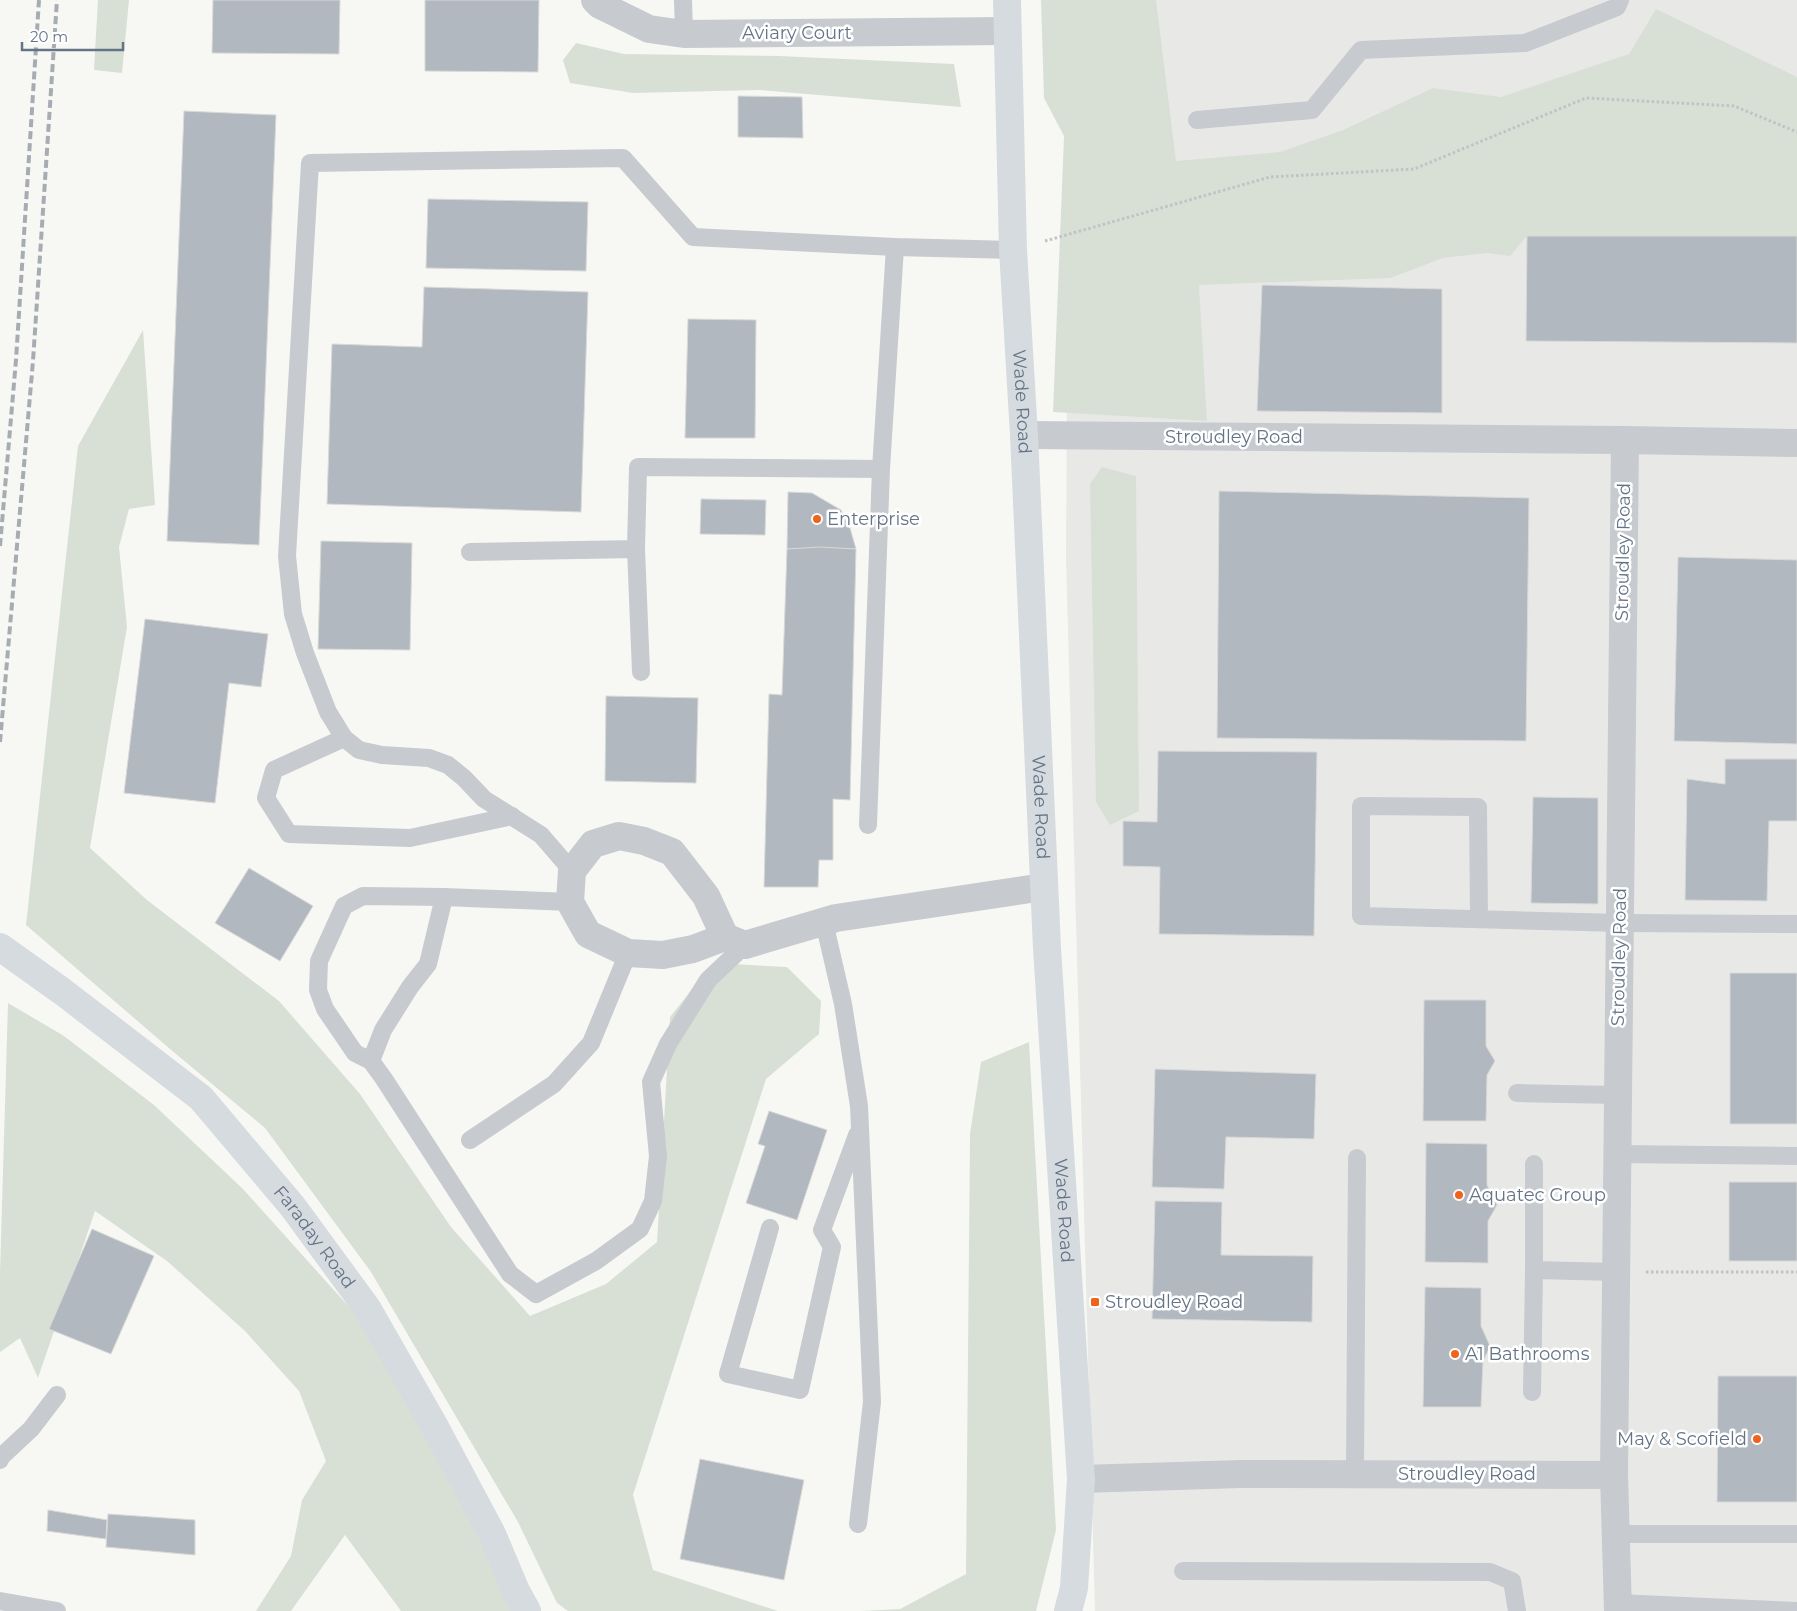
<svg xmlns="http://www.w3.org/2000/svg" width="1797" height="1611" font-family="Montserrat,sans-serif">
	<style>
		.built { fill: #e8e9e7 }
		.green { fill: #d8e0d5 }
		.building { fill: #b1b8bf; stroke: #d9d9d7 }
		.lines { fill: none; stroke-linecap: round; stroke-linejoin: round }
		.path { stroke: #c0c2c5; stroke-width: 3; stroke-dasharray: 2.5 2.5; stroke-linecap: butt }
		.lane { stroke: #c7cace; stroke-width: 18 }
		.street { stroke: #c7cace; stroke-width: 28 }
		.secondary { stroke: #d6dbdf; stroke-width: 28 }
		.rail { stroke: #a7acb3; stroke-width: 4; stroke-dasharray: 8 4; stroke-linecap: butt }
		.poi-dot { fill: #ef631d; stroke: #fff; stroke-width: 2 }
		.labels { text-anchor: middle; stroke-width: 5; stroke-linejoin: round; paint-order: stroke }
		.street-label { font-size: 18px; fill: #647487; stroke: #fff }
		.poi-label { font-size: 18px; fill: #647487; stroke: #fff; text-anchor: start }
	</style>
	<rect width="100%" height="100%" fill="#f7f8f4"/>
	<path class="built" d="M1069,0h728v1611h-702l-29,-1053z"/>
	<g class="green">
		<path d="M98,0h31l-7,73 -28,-3z"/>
		<path d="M1041,0h115l20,161 104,-9 63,-22 90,-42 68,9 128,-43 27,-45 141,68v159h-270l-17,20 -23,-3 -44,5 -53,20 -191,7 8,136 -154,-9 11,-276 -20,-38z"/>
		<path d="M576,43l48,11 155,2 175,8 7,43 -201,-17 -127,3 -63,-10 -7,-23z"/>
		<path d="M143,330l12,175 -26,4 -10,38 8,80 -37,221 57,52 132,101 81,93 91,133 79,89 76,-32 51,-42 13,-225 43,-54 74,4 34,34 -2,33 -53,45 -133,416 20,75 125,41h-210l-11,-8 -39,-81 -147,-250 -106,-144 -95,-79 -144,-124 52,-479z"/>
		<path d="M1102,467l34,9 3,335 -29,14 -14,-23 -6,-318z"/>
		<path d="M8,1003l56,33 90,69 89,84 125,139 67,121 79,162h-113l-56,-76 -54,76h-35l35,-55 11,-56 24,-39 -27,-70 -54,-60 -78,-70 -72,-50 -57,167 -18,-40 -20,14v-79z"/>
		<path d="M1029,1042l27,488 -20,81h-175l39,-2 66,-35 4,-440 11,-72z"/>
	</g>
	<g class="building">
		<path d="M213,0h127l-1,54 -127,-1z"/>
		<path d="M425,0h114l-1,72 -113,-1z"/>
		<path d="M738,96l64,1 1,41 -65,-1z"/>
		<path d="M184,111l92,4 -17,430 -92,-4z"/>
		<path d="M428,199l160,3 -2,69 -160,-3z"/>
		<path d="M1527,236h270v107l-271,-2z"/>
		<path d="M1262,285l180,4v124l-185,-2z"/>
		<path d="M424,287l164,5 -7,220 -254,-8 5,-160 90,3z"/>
		<path d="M688,319l68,1 -1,118h-70z"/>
		<path d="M1219,491l310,7 -3,243 -309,-3z"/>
		<path d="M788,492l24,1 29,17 9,18 6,21h-69z"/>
		<path d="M701,499l65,1 -1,35 -65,-1z"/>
		<path d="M321,541l91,2 -2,107 -92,-1z"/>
		<path d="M820,547l36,2 -6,251 -17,-1v61h-14l-1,27h-54l5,-193 13,1 5,-146z"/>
		<path d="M1678,557l119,3v184l-123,-3z"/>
		<path d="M145,619l123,15 -7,53 -32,-4 -14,120 -91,-10z"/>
		<path d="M606,696l92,2 -2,85 -91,-2z"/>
		<path d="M1158,751l159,1 -3,184 -155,-2 1,-67 -37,-1v-45l34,1z"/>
		<path d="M1725,759h72v62h-28l-2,80 -82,-1 2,-121 38,5z"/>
		<path d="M1533,797l65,1v106l-67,-1z"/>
		<path d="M249,868l64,38 -33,55 -65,-38z"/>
		<rect x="1730" y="973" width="67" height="151"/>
		<path d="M1424,1000h62v46l9,15 -8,14 -1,46h-63z"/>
		<path d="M1155,1069l161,5 -2,65 -88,-2 -2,52 -72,-2z"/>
		<path d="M769,1111l58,19 -30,90 -51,-17 19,-57 -7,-2z"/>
		<path d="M1426,1143l61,1v41l10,20 -9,16v42l-63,-1z"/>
		<rect x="1729" y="1182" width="68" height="79"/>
		<path d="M1155,1201l67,1 -1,53 92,1 -1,66 -160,-3z"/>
		<path d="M92,1229l62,27 -43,98 -62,-25z"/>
		<path d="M1425,1287l56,1v38l9,20 -7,16 -2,45h-58z"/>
		<path d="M1718,1376h79v126h-80z"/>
		<path d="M700,1459l104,21 -20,100 -104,-21z"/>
		<path d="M48,1510l59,10 -1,19 -59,-8z"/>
		<path d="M108,1514l87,6v35l-89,-8z"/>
	</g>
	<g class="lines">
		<g class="path">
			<path d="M1045,241l225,-64 144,-8 172,-71 148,8 63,26"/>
			<path d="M1646,1272h151"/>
		</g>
		<g class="lane">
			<path d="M683,0l1,34"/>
			<path d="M1197,120l115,-10 49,-60 164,-7 92,-36 3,-7"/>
			<path d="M636,549l5,123"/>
			<path d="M470,552l166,-3 2,-82 243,2 14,-222"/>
			<path d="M344,738l-70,32 -8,28 23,36 121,4 102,-22"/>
			<path d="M868,825l13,-356"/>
			<path d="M572,871l-31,-36 -57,-36 -20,-21 -16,-13 -19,-7 -47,-3 -23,-5 -15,-12 -16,-26 -23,-59 -12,-39 -6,-58 23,-393 313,-5 70,79 202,10 118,3"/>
			<path d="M570,902l-126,-5 -81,-1 -19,10 -25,55 -1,29 7,19 30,44 16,8 13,18 126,195 26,20 60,-33 44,-32 13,-28 5,-45 -7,-74 17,-38 40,-64 37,-35"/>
			<path d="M1479,919l-1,-112 -117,-1v110l258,7 178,1"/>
			<path d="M824,922l19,82 16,102 13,296 -14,122"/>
			<path d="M371,1061l12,-31 27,-43 18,-23 16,-67"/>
			<path d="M1517,1093l100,2"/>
			<path d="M470,1140l84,-56 37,-41 37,-90"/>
			<path d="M1617,1154l180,2"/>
			<path d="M1534,1164v106l81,2"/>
			<path d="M770,1228l-42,146 72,16 32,-143 -10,-17 35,-95"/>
			<path d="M1532,1392l2,-122"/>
			<path d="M0,1460l1,-3 30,-28 26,-34"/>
			<path d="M1355,1474l2,-316"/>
			<path d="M1615,1534h182"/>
			<path d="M1183,1571l307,1 22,9 5,30"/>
			<path d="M0,1601l57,10"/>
			<path d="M1618,1603l179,8"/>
		</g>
		<g class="street">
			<path d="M595,0l5,5 49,24 35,5 323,-3"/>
			<path d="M1024,435l601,5 172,3"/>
			<path d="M619,836l25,5 28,11 34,44 19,41 -32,12 -30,6 -35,-2 -40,-19 -18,-32 2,-31 21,-27z"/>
			<path d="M725,937l20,8 91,-27 208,-31"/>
			<path d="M1081,1479l160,-5 373,1"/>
			<path d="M1618,1611l-4,-136 11,-1035"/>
		</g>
		<g class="secondary">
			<path id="s1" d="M1007,0l6,250 11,185 23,513 34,531 -7,109 -6,23"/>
			<path id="s2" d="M0,947l63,45 138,106 92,109 74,101 68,119 57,107 24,57 11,20"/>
		</g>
		<g class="rail">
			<path d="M0,546l16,-186 23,-360"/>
			<path d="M0,742l33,-381 24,-361"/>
		</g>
	</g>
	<g class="poi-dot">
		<circle cx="817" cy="519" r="5"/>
		<circle cx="1459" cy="1195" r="5"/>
		<rect x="1090" y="1297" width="10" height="10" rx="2.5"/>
		<circle cx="1455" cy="1354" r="5"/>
		<circle cx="1757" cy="1439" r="5"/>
	</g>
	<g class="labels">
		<g class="street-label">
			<text x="797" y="39">Aviary Court</text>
			<text dy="6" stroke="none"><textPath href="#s1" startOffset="402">Wade Road</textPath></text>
			<text x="1234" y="443">Stroudley Road</text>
			<text transform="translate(1623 552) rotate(-89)" y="6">Stroudley Road</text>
			<text dy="6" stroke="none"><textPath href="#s1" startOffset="808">Wade Road</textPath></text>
			<text transform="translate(1619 957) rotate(-89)" y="6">Stroudley Road</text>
			<text dy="6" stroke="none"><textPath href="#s1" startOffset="1212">Wade Road</textPath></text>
			<text dy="6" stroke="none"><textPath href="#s2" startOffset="431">Faraday Road</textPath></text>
			<text x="1467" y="1480">Stroudley Road</text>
		</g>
		<g class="poi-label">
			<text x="827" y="525">Enterprise</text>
			<text x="1469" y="1201">Aquatec Group</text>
			<text x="1105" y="1308">Stroudley Road</text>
			<text x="1465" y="1360">A1 Bathrooms</text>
			<text x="1747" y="1445" text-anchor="end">May &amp; Scofield</text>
		</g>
	</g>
	<path d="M22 42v8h101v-8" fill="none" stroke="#647487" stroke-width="2.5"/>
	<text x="30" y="42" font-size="15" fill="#647487" stroke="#ffffff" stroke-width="4" paint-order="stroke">20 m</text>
</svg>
